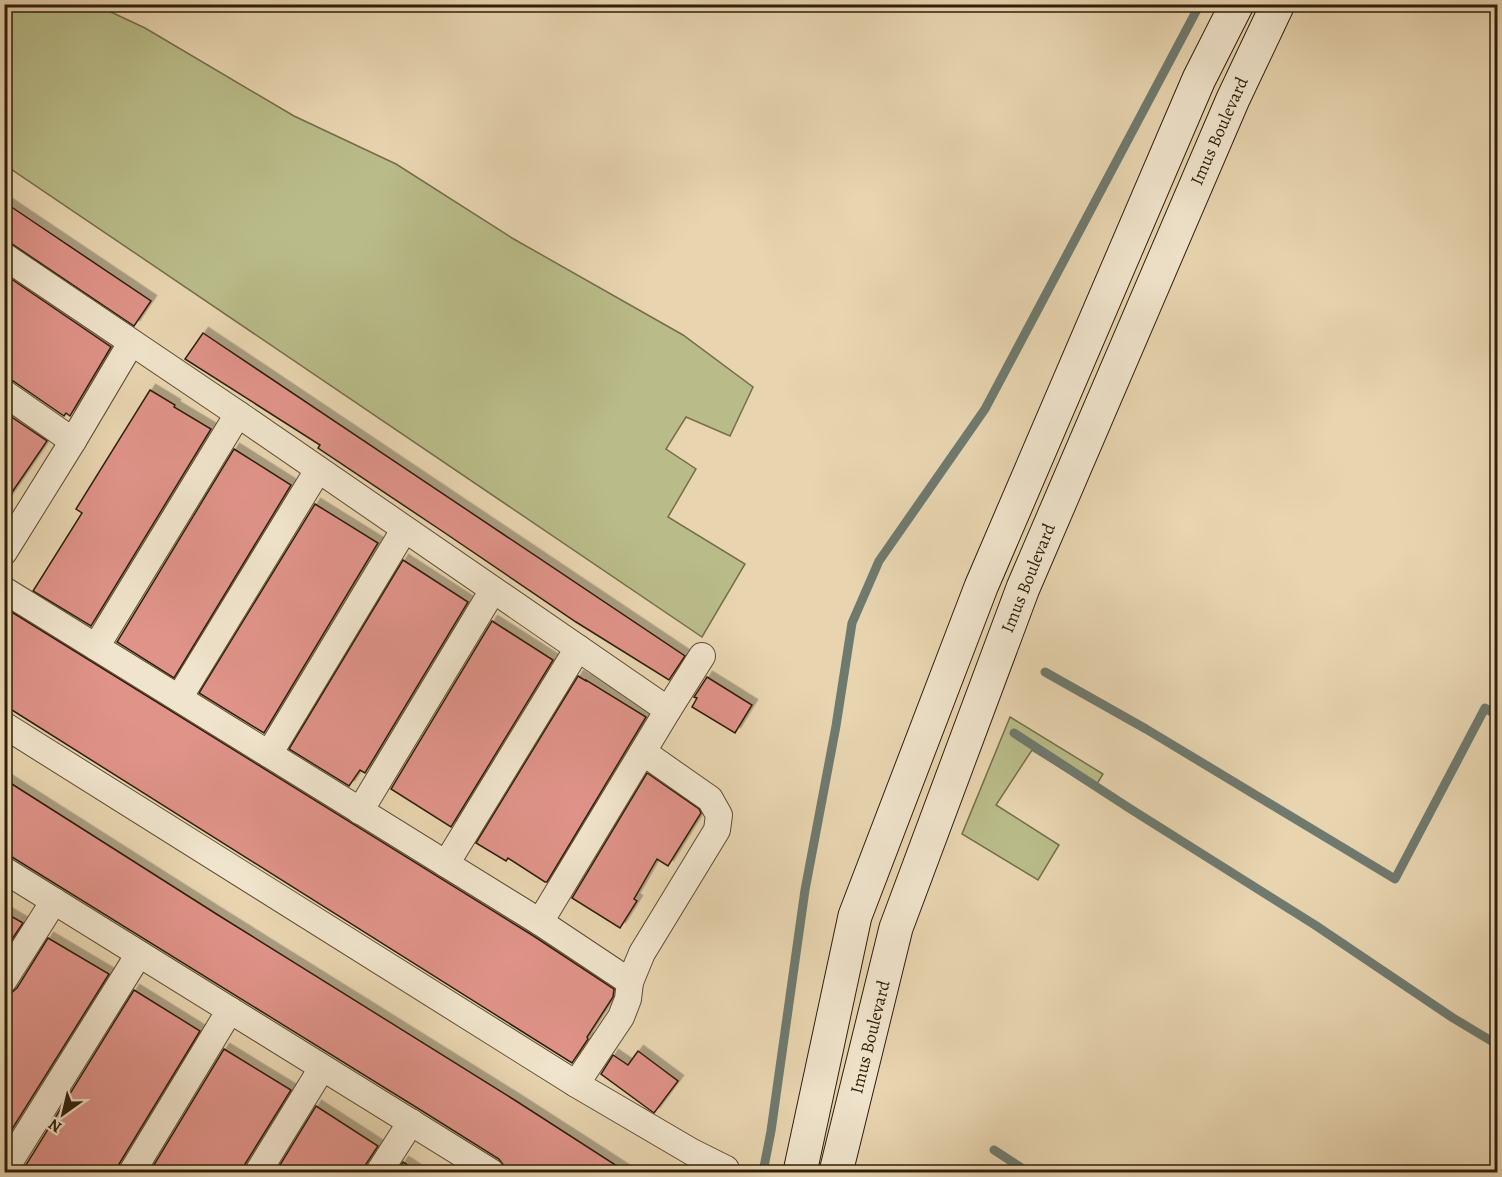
<svg xmlns="http://www.w3.org/2000/svg" width="1502" height="1177" font-family="Alegreya,serif">
	<style>
		.green { fill: #b9bc89; stroke: #746e4a; stroke-width: 1.5 }
		.lines { fill: none; stroke-linecap: round; stroke-linejoin: round }
		.stream { stroke: #6f7a6f; stroke-width: 9 }
		.building { fill: #e09389; stroke: #2f1f0a; stroke-width: 1.5; filter: url(#shadow) }
		.minor-casing { stroke: #5d4c34; stroke-width: 28 }
		.secondary-casing { stroke: #2f1f0a; stroke-width: 35 }
		.minor { stroke: #f0e4cc; stroke-width: 26 }
		.secondary { stroke: #f0e4cc; stroke-width: 33 }
		.labels { text-anchor: middle; stroke-width: 4.5; stroke-linejoin: round; paint-order: stroke }
		.street-label { font-size: 18px; fill: #2f1f0a; stroke: #f0e4cc }
	</style>
	<defs>
		<filter id="shadow"><feDropShadow dx="5.5" dy="-5.5" stdDeviation="0" flood-color="#0004"/></filter>
	</defs>
	<rect width="100%" height="100%" fill="#e8d5b0"/>
	<filter id="stains"><feTurbulence type="fractalNoise" baseFrequency=".00333" numOctaves="4"/><feColorMatrix values="0 0 0 0 .2 0 0 0 0 .09 0 0 0 0 .02 0 0 0 .5 -.17"/></filter>
	<radialGradient id="worn" r=".72"><stop offset=".6" stop-color="#630" stop-opacity="0"/><stop offset="1" stop-color="#630" stop-opacity=".3"/></radialGradient>
	<g class="green">
		<path d="M11,5h85l49,23 149,88 102,48 116,74 171,97 70,52 -23,49 -44,-19 -20,32 30,20 -28,48 77,47 -43,73 -697,-472 -1,-144z"/>
		<path d="M1010,717l93,57 -9,15 -62,-39 -36,55 63,40 -21,35 -76,-46z"/>
	</g>
	<g class="lines">
		<g class="stream">
			<path d="M1045,672l101,57 249,150 90,-171 13,8"/>
			<path d="M1014,733l115,75 186,117 138,93 45,27"/>
			<path d="M994,1150l34,22"/>
			<path d="M763,1172l8,-41 34,-241 31,-164 16,-103 27,-62 106,-152 215,-405"/>
		</g>
	</g>
	<g class="building">
		<path d="M4,202l147,99 -17,25 -122,-82 -8,-3z"/>
		<path d="M4,274l107,73 -41,69 -4,-3 -2,3 -51,-35 -9,-3z"/>
		<path d="M203,333l482,323 -16,24 -93,-58 -134,-91 -124,-83 2,-3 -135,-86z"/>
		<path d="M150,390l25,15 -1,2 37,22 -120,197 -58,-35 49,-78 -6,-4z"/>
		<path d="M4,412l43,29 -43,63z"/>
		<path d="M234,449l57,36 -117,193 -57,-36z"/>
		<path d="M315,504l63,39 -114,190 -65,-40z"/>
		<path d="M403,560l65,42 -103,171 -5,-3 -11,16 -60,-37z"/>
		<path d="M10,611l522,324 82,54 -1,8 -26,40 1,2 -16,24 -568,-358v-86z"/>
		<path d="M492,621l61,39 -102,167 -60,-38z"/>
		<path d="M578,676l8,5v-1l60,37 -99,165h-2l-37,-24 -2,3 -30,-18z"/>
		<path d="M707,677l45,28 -17,28 -43,-26 5,-9 -3,-1z"/>
		<path d="M647,773l52,36 2,4 -33,53 -11,-7 -23,40 3,2 -17,27 -48,-30z"/>
		<path d="M4,779l214,136 295,184 115,74h-113l-11,-7 -5,-7 -80,-50 -407,-252 -6,-2 -2,-1z"/>
		<path d="M4,912l19,11 -19,28z"/>
		<path d="M48,938l61,36 -105,168v-147l7,-2 6,-5z"/>
		<path d="M134,990l66,41 -81,133 -2,9h-96z"/>
		<path d="M224,1049l67,41 -46,74 -2,9h-94z"/>
		<path d="M638,1051l40,30 -24,32 -53,-39 12,-19 15,10z"/>
		<path d="M316,1106l62,40 -12,18 -2,9h-89z"/>
		<path d="M403,1162l17,11h-24z"/>
	</g>
	<g class="lines">
		<defs>
			<g id="minor">
				<path d="M4,256l234,158 430,296"/>
				<path d="M4,393l69,48"/>
				<path d="M4,552l69,-111 58,-98"/>
				<path d="M4,590l536,332 90,60 -2,17 -7,18 -45,67"/>
				<path d="M96,647l142,-233"/>
				<path d="M179,698l139,-228"/>
				<path d="M4,725l572,359 116,68 34,17 -1,3"/>
				<path d="M269,754l135,-224"/>
				<path d="M360,811l133,-221"/>
				<path d="M446,864l132,-216"/>
				<path d="M4,870l487,302"/>
				<path d="M540,922l128,-212 34,-54"/>
				<path d="M4,980l50,-79"/>
				<path d="M630,982l12,-29 75,-123 2,-15 -9,-16 -67,-47"/>
				<path d="M4,1171l135,-217"/>
				<path d="M132,1172l98,-162"/>
				<path d="M258,1172l64,-104"/>
				<path d="M379,1172l32,-50"/>
			</g>
			<g id="secondary">
				<path d="M800,1172l55,-256 126,-329 218,-508 38,-75"/>
				<path d="M836,1172l60,-244 127,-340 210,-489 45,-95"/>
			</g>
		</defs>
		<use href="#minor" class="minor-casing"/>
		<use href="#secondary" class="secondary-casing"/>
		<use href="#minor" class="minor"/>
		<use href="#secondary" class="secondary"/>
	</g>
	<g class="labels">
		<g class="street-label">
			<text transform="translate(1219 131) rotate(-66)" y="6">Imus Boulevard</text>
			<text transform="translate(1028 578) rotate(-68)" y="6">Imus Boulevard</text>
			<text transform="translate(870 1037) rotate(-76)" y="6">Imus Boulevard</text>
		</g>
	</g>
	<rect width="1502" height="1177" fill="none" stroke="#e8d5b0" stroke-width="24"/>
	<rect x="6" y="6" width="1490" height="1165" fill="none" stroke="#2f1f0a" stroke-width="3"/>
	<rect x="12" y="12" width="1478" height="1153" fill="none" stroke="#2f1f0a" stroke-width="1.5"/>
	<g transform="translate(63 1114) rotate(214)" stroke="#f0e4cc" stroke-width="4.5" paint-order="stroke">
	<path d="M0-4.5L10 22L0 15L-10 22Z" fill="#2f1f0a"/>
	<text y="-9" font-size="16" font-weight="bold" text-anchor="middle" fill="#2f1f0a">N</text>
	</g>
	<rect width="100%" height="100%" filter="url(#stains)"/>
	<rect width="100%" height="100%" fill="url(#worn)"/>
</svg>
